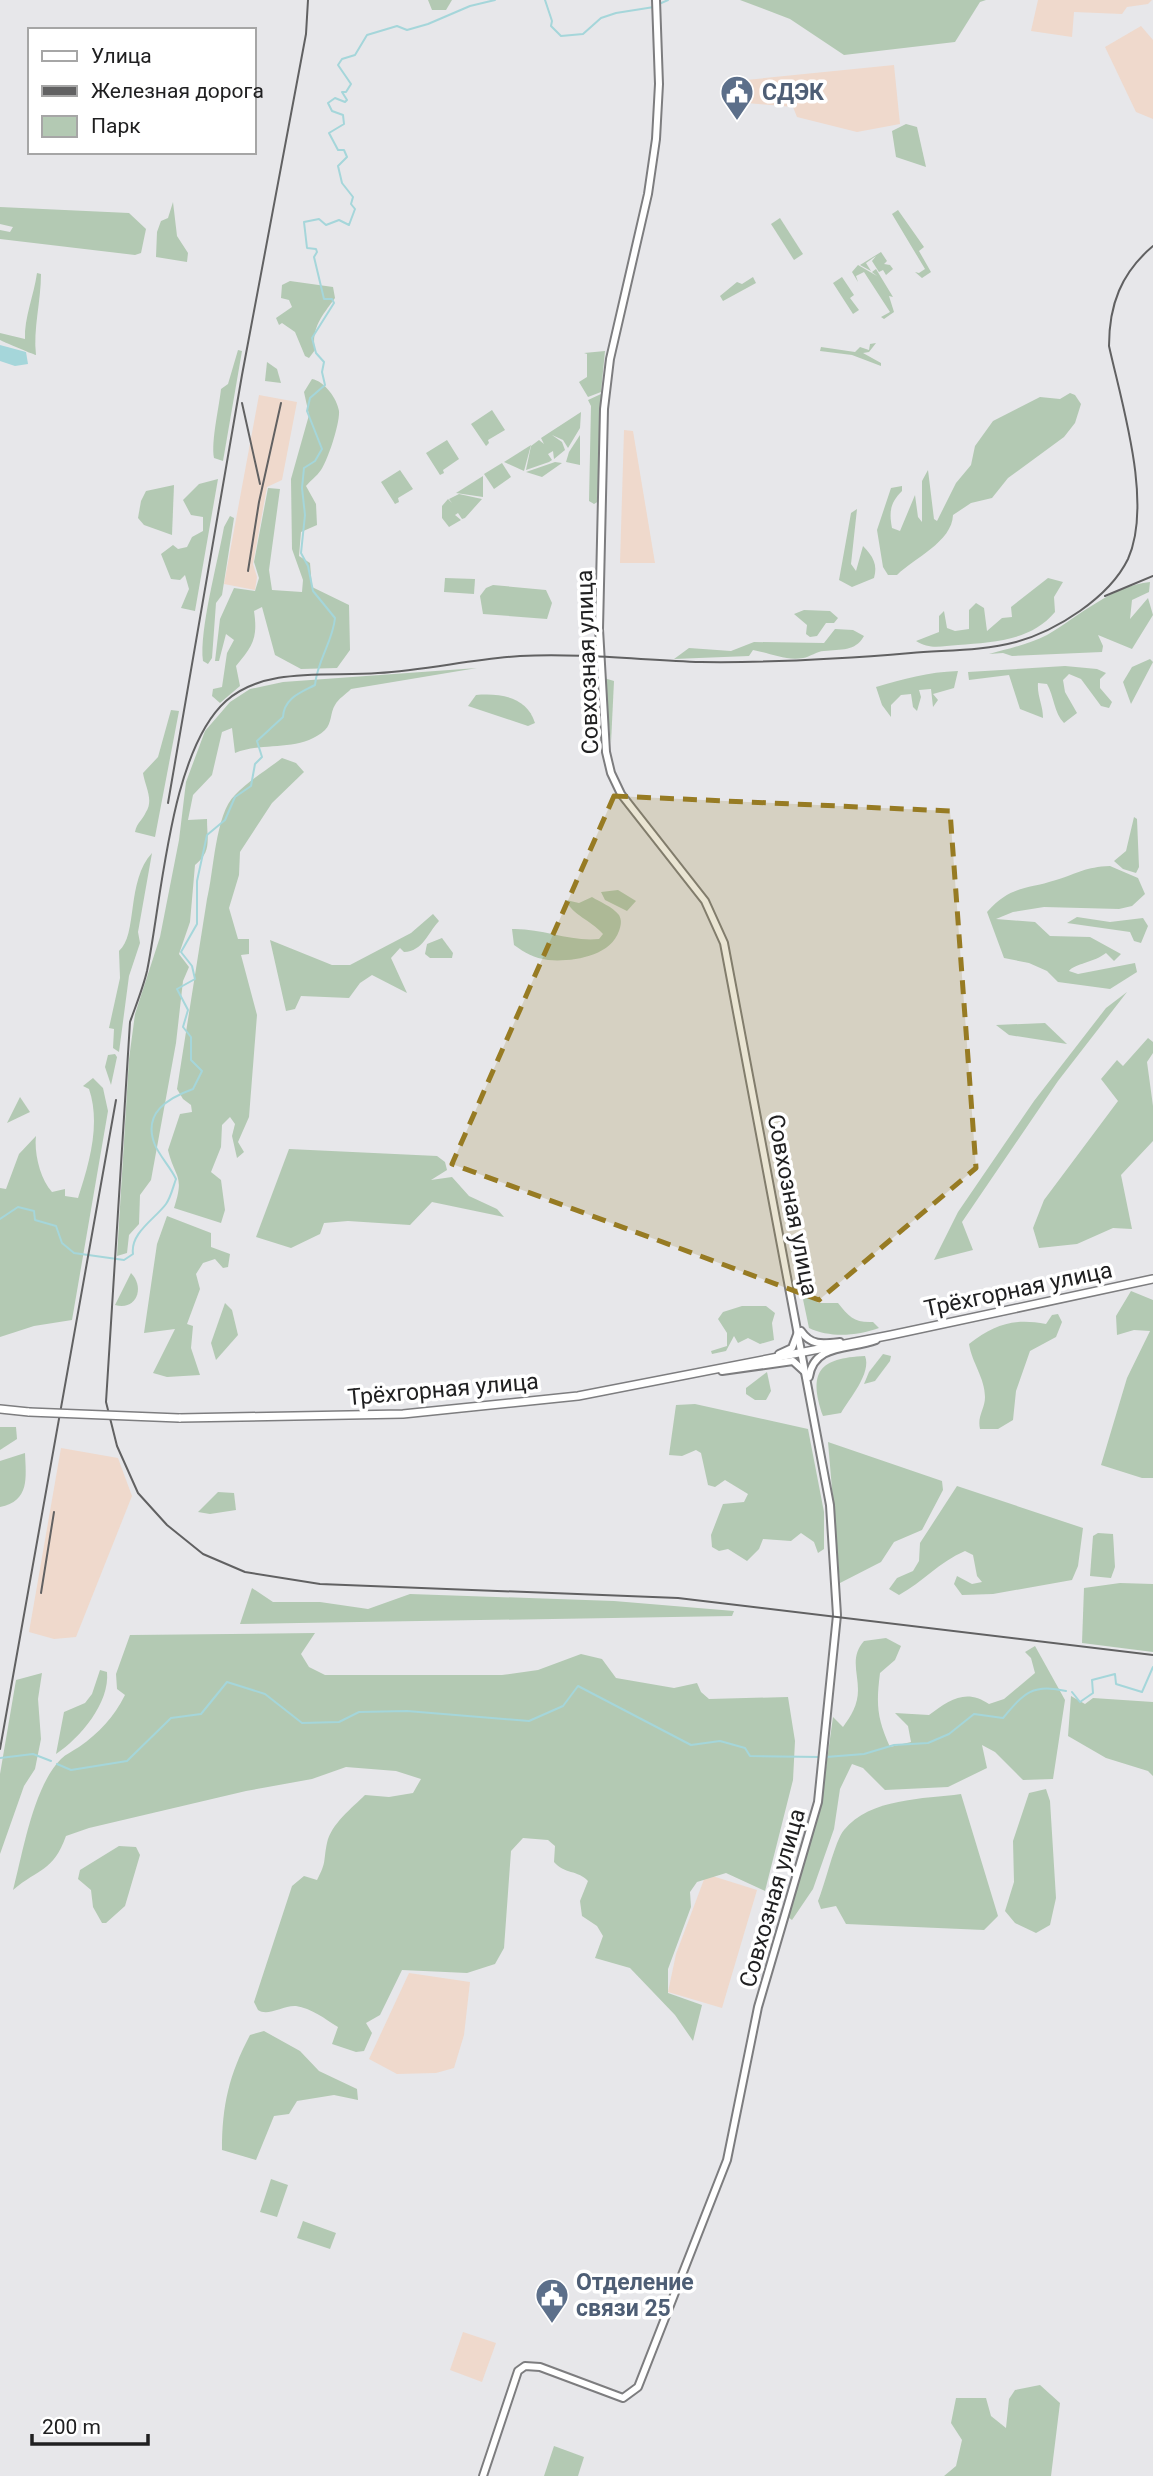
<svg xmlns="http://www.w3.org/2000/svg" width="1153" height="2476" font-family="Roboto,sans-serif">
	<style>
		.industrial { fill: #efd9cc }
		.green { fill: #b3c9b3 }
		.water { fill: #a5d6da }
		.lines { fill: none; stroke-linecap: round; stroke-linejoin: round }
		.stream { stroke: #a5d6da; stroke-width: 2 }
		.major-casing { stroke: #7d7d7f; stroke-width: 10 }
		.highway-casing { stroke: #7d7d7f; stroke-width: 10 }
		.major { stroke: #fff; stroke-width: 6 }
		.highway { stroke: #fff; stroke-width: 7 }
		.rail { stroke: #616162; stroke-width: 2 }
		.highway-bridge-casing { stroke: #7d7d7f; stroke-width: 10; stroke-linecap: butt }
		.highway-bridge { stroke: #fff; stroke-width: 7 }
		.marked { fill: #977b23; fill-opacity: 0.2; stroke: #977b23; stroke-width: 5; stroke-dasharray: 14 9; stroke-linejoin: round }
		.labels { text-anchor: middle; stroke-width: 7; stroke-linejoin: round; paint-order: stroke }
		.service-label { font-size: 23px; font-weight: bold; fill: #4e5e75; stroke: #fff; text-anchor: start }
		.street-label { font-size: 23px; fill: #202021; stroke: #fff }
	</style>
	<rect width="100%" height="100%" fill="#e7e7ea"/>
	<g class="industrial">
		<path d="M1038,0h114l-4,4 -21,3 -5,7 -48,-2 -2,25 -41,-6z"/>
		<path d="M1141,26l12,14v79l-17,-7 -31,-65z"/>
		<path d="M894,65l6,59 -43,8 -60,-15 -4,-10 -58,-5 1,-21z"/>
		<path d="M259,395l38,7 -15,78 -15,7 -14,77 4,13 -2,13 -31,-6z"/>
		<path d="M624,430l9,1 22,132h-35z"/>
		<path d="M61,1448l57,10 14,38 -56,141 -22,2 -25,-7z"/>
		<path d="M706,1874l51,16 -35,118 -54,-16 8,-38z"/>
		<path d="M409,1973l61,9 -6,53 -10,33 -18,5 -39,1 -28,-15z"/>
		<path d="M463,2332l33,11 -14,39 -32,-12z"/>
	</g>
	<g class="green">
		<path d="M428,0h24l-6,10h-14z"/>
		<path d="M740,0h246l-6,2 -25,40 -111,13 -54,-36z"/>
		<path d="M906,124l11,3 9,40 -30,-10 -4,-26z"/>
		<path d="M173,202l4,34 11,17 -1,9 -31,-5 1,-25 4,-11 7,-3z"/>
		<path d="M0,207l129,6 17,16 -5,24 -6,2 -135,-16v-9l10,2 3,-5 -13,-3z"/>
		<path d="M898,210l26,37 -5,4 12,21 -9,6 -7,-6 4,1 6,-4 -33,-55z"/>
		<path d="M780,218l23,36 -9,6 -23,-36z"/>
		<path d="M881,252l6,9 -3,3 6,1 3,4 -7,6 -3,-5 -4,2 -7,-11 4,-5 -10,7 5,8 -11,-6z"/>
		<path d="M858,265l19,11 -5,-4 4,-3 17,28 -4,-1 5,16 -10,7 -3,-2 9,-5 -26,-40 -8,4 2,6 -6,-10z"/>
		<path d="M37,273l4,1c0,27 -8,55 -5,81 -4,-1 -34,-14 -36,-15v-7l25,6c-1,-21 9,-44 12,-66z"/>
		<path d="M753,277l3,6 -33,18 -3,-5 17,-14 5,2z"/>
		<path d="M842,277l12,18 -4,3 9,12 -6,4 -20,-31z"/>
		<path d="M290,281l43,6 2,11c-13,18 -24,30 -20,52l-6,8 -4,-2 -10,-24 -13,-9 -3,2 -3,-7 16,-11 -3,-7 -8,-2 1,-13z"/>
		<path d="M876,343l-7,9 -6,1 18,10v3l-29,-11 -32,-4 1,-4 34,5 5,-5 9,3 1,-6z"/>
		<path d="M238,350l4,1 -19,110 -9,-3c-3,-17 5,-50 7,-69l7,-5z"/>
		<path d="M605,351l-4,41 -13,5 -9,-15 8,-5v-23l-3,-1z"/>
		<path d="M267,362l10,7 4,14 -16,-2z"/>
		<path d="M312,379c12,2 25,19 27,32 1,12 -11,49 -18,59 -4,6 -10,10 -15,16l10,18 1,21 -16,7 -2,24 11,7 2,24 37,18 1,45 -13,18 -36,1 -26,-14 -13,-48 -8,4c4,27 -1,35 -18,55l4,20 -20,17 -8,-7 1,-7 9,-2 5,-34 7,-13 -8,-6 -7,27h-4l5,-42 14,-31 21,3 4,-13 -5,-16 14,-74 12,1 -11,81 3,20 30,2 1,-12 -11,-31 -1,-70 18,-64 -5,-23z"/>
		<path d="M1070,393l5,2 6,9 -6,19 -11,14 -56,41 -16,20 -21,5 -18,12c-1,27 -39,43 -56,60h-9l-5,-8 -6,-37 14,-42 11,-2v5c-12,12 -13,21 -10,37l8,3 15,-36 3,22 4,5v-41l6,-11 6,49 3,2 19,-38 15,-18 4,-19 18,-25 47,-24 20,2z"/>
		<path d="M601,394l-2,107 -5,3 -5,-3 2,-95 -3,-6z"/>
		<path d="M492,410l13,20 -17,10 1,3 -3,3 -15,-22z"/>
		<path d="M581,412l-1,16 -12,20 -5,-8 -11,-5 10,7 3,8 -11,9 -1,-8 -5,3 4,6 -3,2 -23,8 5,-24 8,-6 5,4 -3,-6z"/>
		<path d="M580,435v30l-14,-3 3,-10z"/>
		<path d="M447,440l12,19 -16,11 1,3 -4,2 -14,-22z"/>
		<path d="M531,445l-7,26 -20,-9z"/>
		<path d="M555,462l7,1 -20,14 -16,-5z"/>
		<path d="M502,463l9,14 -17,12 -10,-15z"/>
		<path d="M400,470l13,19 -15,9 1,4 -4,2 -14,-22z"/>
		<path d="M483,476v21l-27,-4z"/>
		<path d="M218,479l-23,132 -14,-3 8,-19 -4,-14 -5,5 -9,-1 -10,-25 12,-9 5,4 9,-2 5,-10 11,-6v-14l-12,-2 -8,-15 16,-16z"/>
		<path d="M174,485l-2,50 -28,-10 -6,-7 3,-17 5,-10z"/>
		<path d="M459,494l23,5 -17,19 -3,1 -4,-6 -3,2 6,5 -12,7 -7,-9v-12l6,-7 4,4 -3,-4z"/>
		<path d="M857,509l-6,55 5,7 7,-25c10,10 15,19 11,32l-22,9 -13,-7 12,-67z"/>
		<path d="M230,516l4,2 -12,77 -6,8 -4,55 -4,6 -5,-3c-4,-30 15,-100 21,-134z"/>
		<path d="M445,578l30,1 -1,15 -30,-2z"/>
		<path d="M1048,578l15,4 -9,15 1,15c-24,29 -62,30 -97,33 -16,1 -28,5 -42,-4l23,-9v-16l5,-5 3,17 8,3 14,-2v-19l7,-7 8,5 3,23 15,-13 10,-1 -1,-10z"/>
		<path d="M1150,582l-1,10 -17,8 -2,19 18,-21 5,17 -21,34 -34,-14 5,11 -1,6 -90,4 -9,-3 -14,1c19,-5 40,-10 58,-19 31,-18 66,-50 103,-53z"/>
		<path d="M493,585l53,5 6,13 -5,16 -64,-5 -3,-18 6,-8z"/>
		<path d="M804,610l26,1 8,7 -4,5h-8l-9,13 -7,1 -4,-3 1,-9 -13,-11z"/>
		<path d="M835,629l18,1 11,6c-9,16 -23,13 -40,15 -7,0 -14,6 -21,7 -17,3 -34,-5 -50,-8l-4,6 -75,3 15,-11 42,3 23,-9 70,1z"/>
		<path d="M1150,659l3,3 -22,42 -8,-22 9,-15z"/>
		<path d="M1065,666l32,3 9,4 -6,6v9l12,14 -3,6 -8,-2 -20,-27 -12,-5 -6,6 2,12 12,21 -13,10c-10,-10 -10,-27 -17,-39l-9,-1c-1,13 5,22 5,35l-23,-9 -11,-34 -40,5 -1,-8z"/>
		<path d="M477,668l-126,21c-5,5 -13,10 -16,16 -5,8 -3,18 -10,25 -25,23 -61,11 -90,23l-3,-25 -10,4 -10,43 -19,20 -5,25 19,-1c0,21 5,32 -12,46l-5,57 -11,32 10,13 -6,14 -7,62 -25,137 -11,15 -1,29 -10,11 -2,18 -10,3 12,-197 6,-45 25,-77 19,-97 7,-58 19,-51 25,-29 20,-13 33,-7z"/>
		<path d="M958,671l-4,17 -21,6 5,6 -5,7 -2,-18 -12,1 2,7 -4,14 -4,-4 -2,-13 -10,1 -10,10v12l-9,-12 -6,-18c28,-8 51,-15 82,-16z"/>
		<path d="M604,678l10,3 -3,62z"/>
		<path d="M476,695c25,-2 51,2 59,28l-7,3 -60,-20z"/>
		<path d="M171,710l8,1 -24,126 -20,-5c2,-10 7,-11 11,-20 8,-12 -1,-26 -3,-39l15,-16z"/>
		<path d="M282,758l14,5 8,9 -32,31 -32,49 -1,23 -10,33 9,31h11v15l-8,1 16,60 -8,102 -11,25 6,10 -7,6 -5,-22 3,-12 -5,-7 -8,8 -1,22 -10,25 10,8 4,30 -4,13 -47,-15c11,-34 1,-29 -6,-58l12,-36 12,-2 -1,-7 -8,-6 -6,-10 30,-190c7,-27 8,-85 28,-104 13,-14 32,-25 47,-37z"/>
		<path d="M1134,817l3,2 2,48 -3,6 -13,-4 -9,-8 12,-10z"/>
		<path d="M152,853l-14,79 2,11 -11,33 -10,76 -6,-4 1,-19 -5,-1 11,-50 -1,-27c19,-16 7,-70 33,-98z"/>
		<path d="M1110,866l28,12 7,16 -13,12 -13,3 -75,-2 -31,5 -17,7 39,3 15,14 40,1 31,17 -7,7 -8,-8c-11,9 -32,11 -37,18l9,3 57,-11 2,9 -27,17 -52,-7 -11,-11 -18,-8 -25,-5 -17,-46c24,-27 38,-22 69,-32 23,-7 29,-13 54,-14z"/>
		<path d="M618,890l18,11 -9,10 -22,-11 -4,-8z"/>
		<path d="M592,897c8,5 21,10 27,18 3,5 2,11 0,16 -9,26 -48,31 -71,29 -14,-2 -23,-7 -34,-15l-2,-16c30,-1 58,13 87,10l4,-5c-12,-14 -31,-19 -37,-34l13,3z"/>
		<path d="M433,914l6,7c-12,13 -16,30 -35,31l-4,-4 -9,10 16,35 -35,-18 -12,8 -11,15 -48,-2 -6,13 -9,2 -16,-71 62,25h18l61,-32z"/>
		<path d="M1077,917l33,5 33,-4 5,8 -7,17 -7,-2 -4,-9 -63,-9z"/>
		<path d="M442,938l11,15 -1,5h-22l-5,-4 2,-10z"/>
		<path d="M1127,992l-69,89 -96,141 11,28 -39,10 24,-48 76,-111 72,-93z"/>
		<path d="M1045,1023l22,21 -58,-9 -13,-10z"/>
		<path d="M1148,1038l5,4v11l-6,9 6,44v35l-32,34 11,54 -19,-1 -36,16 -38,4 -6,-20 11,-28 74,-99 -17,-22 16,-19 6,6z"/>
		<path d="M115,1054l2,3 -6,28 -6,-18 3,-12z"/>
		<path d="M93,1078l10,10 5,23 -36,209 -38,6 -34,11v-149l6,1 13,-35 17,-18c-2,17 4,43 16,56l13,-3v7l13,2c11,-34 23,-74 11,-109l-6,-3z"/>
		<path d="M20,1097l10,15 -23,11z"/>
		<path d="M289,1149l148,7 8,6 2,8 -16,10 21,-3 17,19 28,13 7,8 -72,-15 -22,23 -62,-4 -24,2 -4,11 -29,14 -35,-11z"/>
		<path d="M167,1216l44,17v14l19,7 -2,13 -5,1 -8,-9 -12,4 -7,11 4,15 -13,35 6,2 -2,22 9,27 -33,2 -14,-4 22,-44 -31,4 13,-89z"/>
		<path d="M795,1261l6,4 17,38h20c11,14 17,20 35,19l6,6c-22,8 -49,10 -70,0z"/>
		<path d="M131,1273c14,14 6,38 -16,32z"/>
		<path d="M1131,1291l22,9v178h-11l-41,-13 26,-87 23,-47 -16,-1 -17,5 -1,-19z"/>
		<path d="M225,1303l7,7 6,25 -22,25 -5,-17z"/>
		<path d="M742,1306h24l9,7 -3,10 2,17 -14,4 -12,-6 -10,5 -4,-7 -8,15 -14,3 -1,-3 16,-5v-13l-9,-14 5,-7z"/>
		<path d="M1058,1314l4,8 -6,15 -26,14 -14,40 -3,29 -15,9h-18c-3,-13 5,-20 5,-32 0,-19 -13,-34 -16,-53 26,-20 45,-26 77,-20l6,-9z"/>
		<path d="M883,1354l8,2 -1,5 -15,20 -11,3 5,-12z"/>
		<path d="M865,1356c7,17 -16,43 -24,57l-18,3c-15,-44 -4,-58 42,-60z"/>
		<path d="M767,1372l4,19 -5,9h-11l-9,-6v-6z"/>
		<path d="M695,1404l113,25 16,83v37l-6,4 -4,-11 -13,-9 -10,8 -28,-2 -4,10 -12,12 -19,-12 -9,2 -7,-4 -1,-12 12,-31 21,-2 4,-8 -23,-14 -10,7 -7,-2 -7,-32 -5,-3 -14,6 -13,-1 7,-50z"/>
		<path d="M0,1427h16l1,12 -17,11z"/>
		<path d="M828,1442l114,39 1,9 -21,40 -28,12 -13,20 -41,21z"/>
		<path d="M25,1453c1,25 5,48 -25,54v-46z"/>
		<path d="M957,1486l126,42 -5,38 -6,14 -79,14 -31,1 -8,-11 3,-8 15,8 10,-2 -5,-6 -4,-21 -8,-4c-26,11 -42,31 -66,44l-10,-6 8,-11 16,-7 6,-10 1,-18z"/>
		<path d="M218,1492l16,1 2,17 -26,4 -12,-2z"/>
		<path d="M1098,1533l15,1 2,33 -4,11 -21,-2 3,-40z"/>
		<path d="M1120,1583l33,1v68l-71,-9 2,-55z"/>
		<path d="M252,1588l21,14h47l48,7 42,-15 204,7 120,10 -2,5 -492,8z"/>
		<path d="M315,1633l-14,21 8,13 16,8h177l36,-5 43,-16 21,5 14,19 58,10 23,-5 4,9 8,7 79,-2 7,44 -2,39 -28,111 -39,-18 -29,9 -7,10 1,15 -23,62v24l34,12 -9,36 -18,-26 -45,-47 -35,-10 8,-22 -6,-10 -15,-10 -2,-15 8,-20c-10,-11 -24,-7 -34,-19l1,-16 -7,-6 -25,-2 -12,13 -7,97 -9,16 -28,9 -65,-3 -22,45 -14,8 6,10 -8,18 -8,1 -24,-8 6,-17c-13,-8 -27,-19 -42,-21 -13,-1 -28,11 -38,4l-4,-8 38,-116 12,-10 13,4c10,-19 6,-18 10,-37 4,-19 25,-35 38,-48l24,2 24,-4 8,-14 -25,-8 -50,-4 -34,12 -66,12 -157,37 -23,8c-13,36 -27,32 -53,54 10,-37 20,-103 48,-131 5,-5 12,-8 18,-12 20,-14 35,-30 46,-52l-8,-6 -1,-15 14,-39z"/>
		<path d="M886,1638l15,8 -6,14 -15,13c-4,32 -3,45 10,74l21,-5 -3,-16 -13,-13 34,2c20,-15 37,-27 60,-11l15,-5 31,-26 -4,-15 -6,-6 10,-6 30,54 -12,79 -30,1 -28,-28 -13,-7 5,23 -39,19 -63,3 -22,-22 -11,-4 -12,25 -6,40 -21,60 -21,31 -4,-3 33,-113 12,-87 10,10c8,-11 15,-22 15,-37 0,-18 -8,-33 6,-49z"/>
		<path d="M100,1670l7,2c3,31 -27,66 -51,82l8,-42 21,-9 7,-9z"/>
		<path d="M42,1673l-4,26 3,40 -6,30 -11,17 -24,68v-80l16,-94z"/>
		<path d="M1071,1696l14,8 8,-6 60,4v74l-5,-5 -42,-13 -38,-22z"/>
		<path d="M1046,1789l4,12 6,97 -6,27 -14,8 -21,-10 -10,-12 9,-29 -1,-41 16,-48z"/>
		<path d="M961,1794l37,122 -14,14 -138,-6 -10,-18 -15,3 -3,-8c7,-16 17,-61 26,-71 26,-32 80,-31 117,-36z"/>
		<path d="M119,1846l17,1 4,8 -15,51 -19,17h-4l-9,-16 -2,-17 -13,-11 2,-9z"/>
		<path d="M264,2031l36,20 19,20 38,18 1,11 -24,-5 -37,6 -8,13 -15,2 -18,44 -34,-10c0,-45 7,-75 28,-115z"/>
		<path d="M271,2179l17,6 -11,32 -17,-5z"/>
		<path d="M303,2221l33,12 -6,16 -33,-11z"/>
		<path d="M1040,2385l20,18 -9,73h-107l12,-10 6,-26 -11,-17 5,-25h30l5,18 15,12 3,-29 6,-9z"/>
		<path d="M554,2446l30,11 -6,19h-34z"/>
	</g>
	<path class="water" d="M0,345l26,7 2,12 -13,2 -15,-5z"/>
	<g class="lines">
		<g class="stream">
			<path d="M545,0l7,21 -1,5 10,10 22,-2 18,-16 15,-5 38,-6"/>
			<path d="M659,4l9,-4"/>
			<path d="M0,1219l18,-12 16,4 1,9 21,6 6,17 12,10 50,7 9,-6c-3,-21 22,-35 33,-50 5,-7 7,-17 10,-25 -5,-11 -17,-24 -21,-34 -13,-32 13,-47 38,-56l9,-18 -11,-11v-23l-8,-10 5,-17 -11,-21 18,-10 -3,-13 -11,-14 16,-28v-43l10,-46 18,-15 10,-23 16,-11 4,-22 7,-7 -5,-16 26,-24c1,-19 17,-24 32,-32 2,-24 18,-44 20,-67l-22,-27 -5,-25 -7,-13 4,-38 -3,-27 2,-20 11,-7 7,-12 -15,-38 3,-13 15,-13 -3,-13 2,-10 -8,-9 -4,-15 22,-35 -2,-4h-8l-10,-42 3,-5 -1,-3 -9,-1 -3,-26 15,-3 7,6 13,-5 10,5 6,-16 -4,-5 2,-7 -11,-14 -4,-17 9,-9 -3,-7h-6l-9,-17 15,-9 -1,-9 -11,-4 -4,-8 7,-5 10,4 2,-2 -5,-8h4l5,-8 -13,-19 4,-6 13,-4 12,-20 30,-9 10,4 21,-6 42,-18 25,-6"/>
			<path d="M1072,1692l8,10 13,-9 -1,-13 23,-6 1,10 26,8 11,-25"/>
			<path d="M826,1757l38,-3 30,-9 34,-2 21,-9 25,-20 29,4c21,-25 30,-35 63,-27"/>
			<path d="M0,1758l33,-4 18,7"/>
			<path d="M57,1764l14,6 56,-9 44,-43 30,-4 26,-32 38,12 37,29 37,-1 20,-10 48,-1 122,10 34,-15 15,-20 113,59 29,-4 25,7 5,8 69,1"/>
		</g>
		<defs>
			<g id="major">
				<path d="M801,1331c10,15 22,13 39,11"/>
				<path d="M779,1354l13,-6 6,-16"/>
				<path d="M722,1371l71,-10 11,10"/>
				<path d="M809,1377c5,-34 41,-27 67,-37"/>
				<path d="M483,2476l35,-105 7,-5 15,1 83,31 15,-11 89,-227 31,-153 60,-205 19,-187 -7,-110 -106,-562 -19,-42 -84,-107 -10,-21 -5,-21 -7,-123 5,-220 6,-50 38,-165 8,-55 3,-55 -3,-84"/>
			</g>
			<g id="highway">
				<path d="M0,1409l29,3"/>
				<path d="M179,1418l224,-4 175,-18 313,-61 262,-56"/>
			</g>
		</defs>
		<use href="#major" class="major-casing"/>
		<use href="#highway" class="highway-casing"/>
		<use href="#major" class="major"/>
		<use href="#highway" class="highway"/>
		<g class="rail">
			<path d="M1153,246c-32,27 -44,59 -44,100 13,59 44,157 19,213 -19,39 -72,72 -112,83 -34,9 -71,8 -105,11 -71,6 -139,10 -210,9 -60,-2 -121,-9 -181,-6 -47,3 -94,14 -142,17 -49,4 -113,-7 -152,28 -56,50 -64,198 -79,270 -4,17 -11,34 -17,51l-24,380 11,44 21,47 29,32 36,29 42,18 75,12 358,14 475,57"/>
			<path d="M242,403l18,81"/>
			<path d="M248,571l11,-69 22,-99"/>
			<path d="M1105,596l48,-20"/>
			<path d="M168,803l74,-428 64,-341 2,-34"/>
			<path d="M41,1593l13,-81"/>
			<path d="M0,1749l116,-649"/>
		</g>
		<defs>
			<path id="highway-bridge" d="M29,1412l150,6"/>
		</defs>
		<use href="#highway-bridge" class="highway-bridge-casing"/>
		<use href="#highway-bridge" class="highway-bridge"/>
	</g>
	<path class="marked" d="M614,796l336,15 26,357 -157,132 -367,-136z"/>
	<defs>
		<symbol id="civic-pin" viewBox="-11 -11 22 30"><path d="M0 17L-7.5 6A9.5 9.5 0 1 1 7.5 6Z" fill="#5c6f8a" stroke="#fff"/><path d="M-.6-6.5H3V-4.5H.6V-3L4-1V1h2V6H-6V1h2V-1L-.6-3ZM-1.2 2.5V6h2.4V2.5Z" fill="#fff"/></symbol>
	</defs>
	<g fill-rule="evenodd">
		<use href="#civic-pin" x="718" y="73" width="38" height="52"/>
		<use href="#civic-pin" x="533" y="2276" width="38" height="52"/>
	</g>
	<g class="labels">
		<g class="service-label">
			<text x="762" y="100">СДЭК</text>
			<text x="576" y="2290">Отделение<tspan x="576" dy="26">связи 25</tspan></text>
		</g>
		<g class="street-label">
			<text transform="translate(587 662) rotate(-92)" y="8">Совхозная улица</text>
			<text transform="translate(793 1205) rotate(79)" y="8">Совхозная улица</text>
			<text transform="translate(1018 1289) rotate(-12)" y="8">Трёхгорная улица</text>
			<text transform="translate(443 1389) rotate(-5)" y="8">Трёхгорная улица</text>
			<text transform="translate(772 1898) rotate(-74)" y="8">Совхозная улица</text>
		</g>
	</g>
	<rect x="28" y="28" width="228" height="126" fill="#ffffff" stroke="#a6a6a6" stroke-width="2"/>
	<rect x="42" y="51" width="35" height="10" fill="#ffffff" stroke="#a6a6a6" stroke-width="2"/>
	<text x="91" y="63" font-size="21" fill="#202021">Улица</text>
	<rect x="42" y="86" width="35" height="10" fill="#616162" stroke="#a6a6a6" stroke-width="2"/>
	<text x="91" y="98" font-size="21" fill="#202021">Железная дорога</text>
	<rect x="42" y="116" width="35" height="21" fill="#b3c9b3" stroke="#a6a6a6" stroke-width="2"/>
	<text x="91" y="133" font-size="21" fill="#202021">Парк</text>
	<path d="M32 2434v10h116v-10" fill="none" stroke="#202021" stroke-width="3.5"/>
	<text x="42" y="2434" font-size="21" fill="#202021" stroke="#ffffff" stroke-width="5" paint-order="stroke">200 m</text>
</svg>
